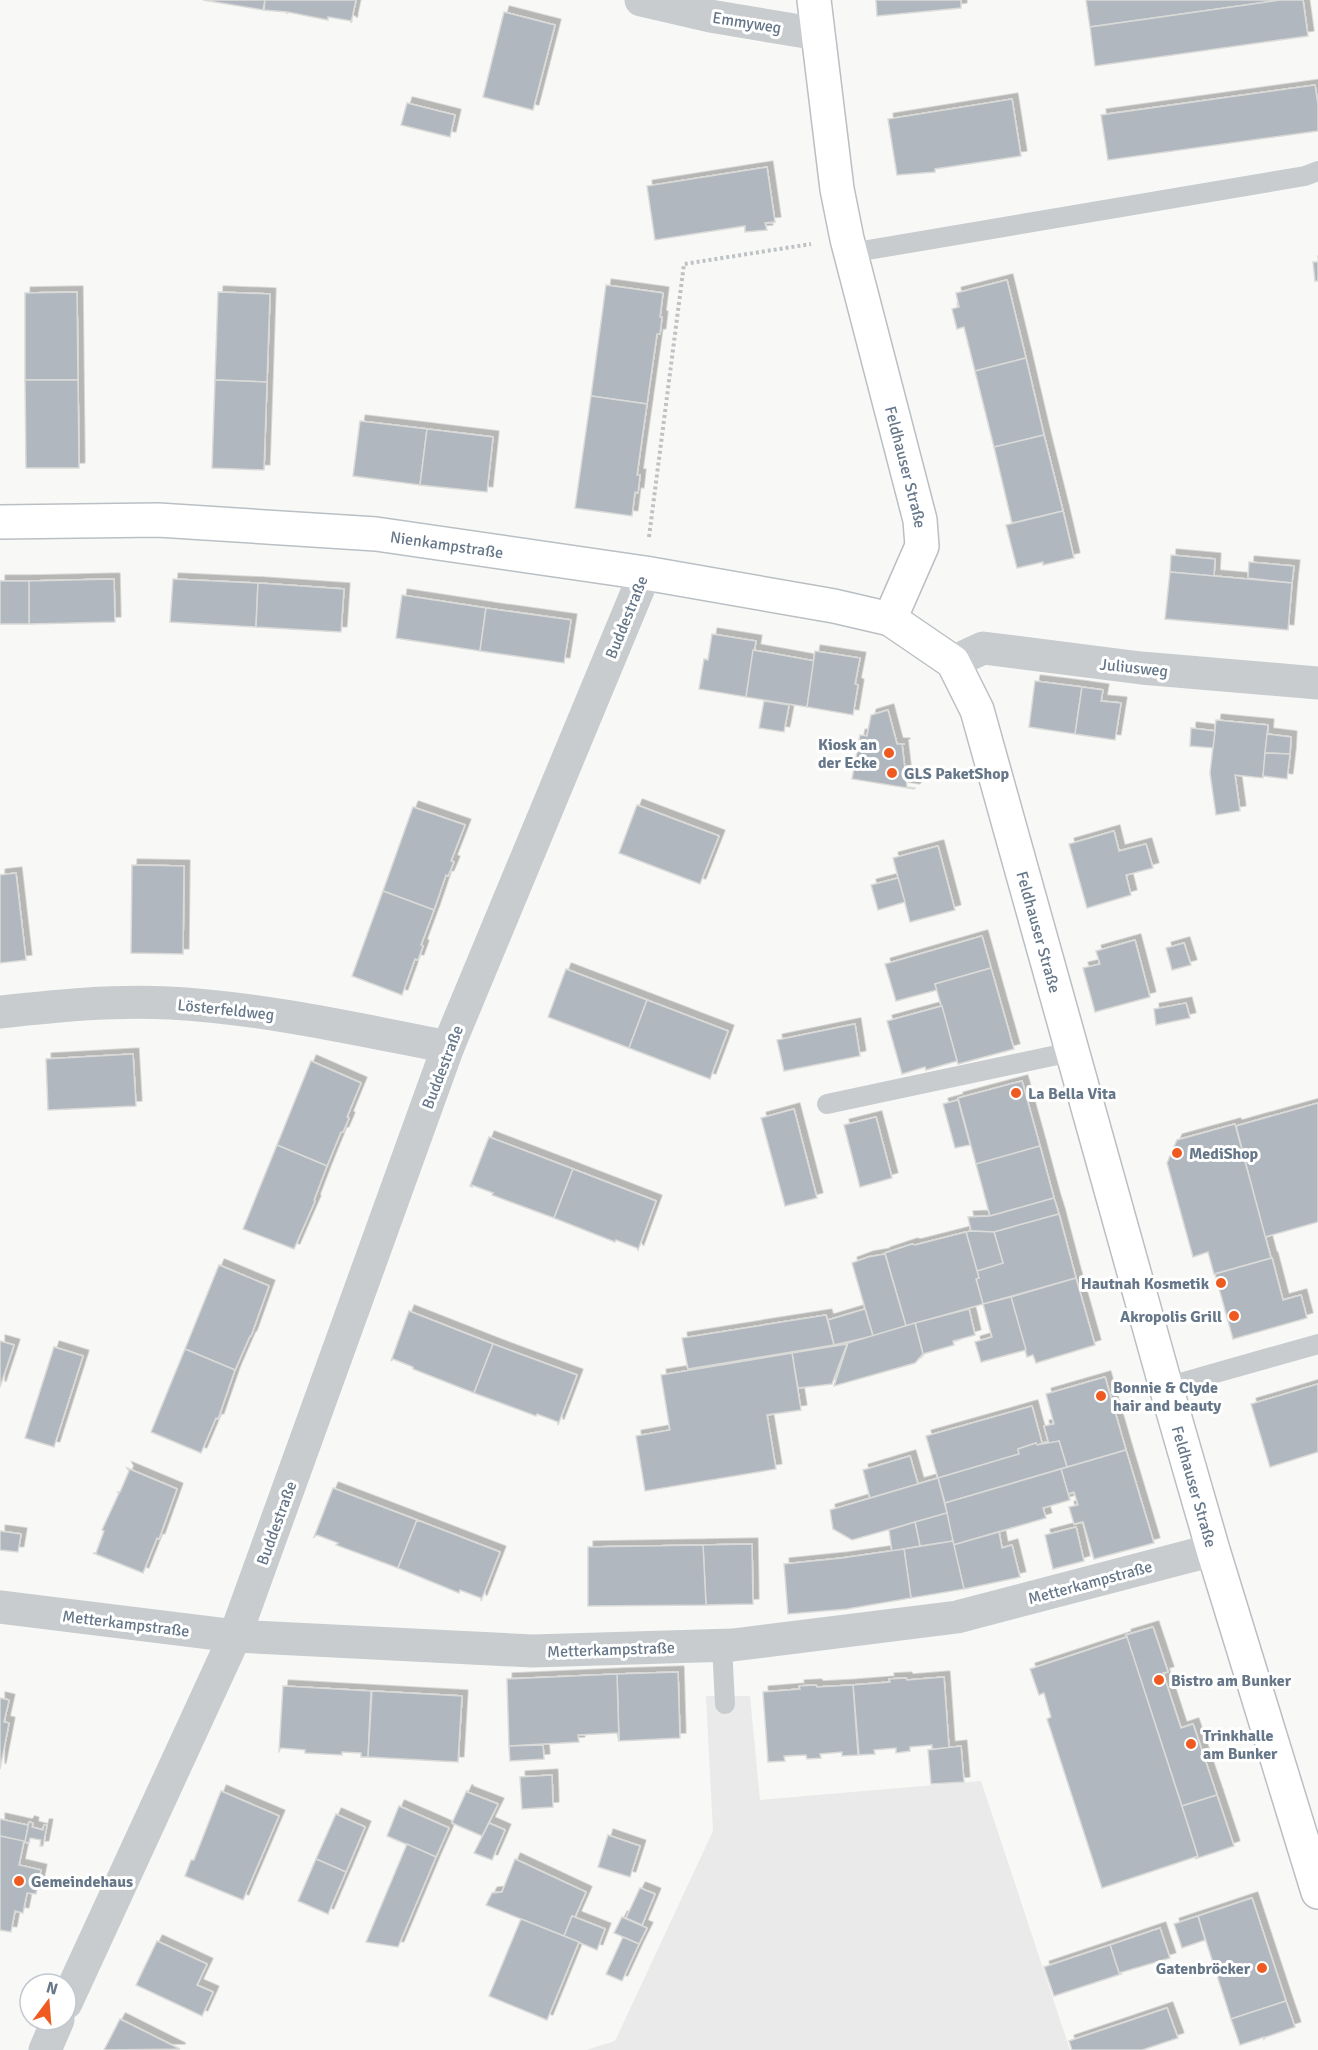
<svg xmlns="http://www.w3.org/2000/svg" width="1318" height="2050" font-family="Signika,sans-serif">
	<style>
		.built { fill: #e9eae9 }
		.building { fill: #b0b7be; stroke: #dadad8; stroke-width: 1.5; filter: url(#shadow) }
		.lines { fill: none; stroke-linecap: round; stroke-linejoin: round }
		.secondary-casing { stroke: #babfc4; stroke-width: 36 }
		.path { stroke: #bfc2c4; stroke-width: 4; stroke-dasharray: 3 3; stroke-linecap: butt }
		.lane { stroke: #c8cccf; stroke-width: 20 }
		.street { stroke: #c8cccf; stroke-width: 33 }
		.secondary { stroke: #fff; stroke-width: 33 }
		.poi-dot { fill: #ef5a20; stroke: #fff; stroke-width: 2 }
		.labels { text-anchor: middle; stroke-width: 6; stroke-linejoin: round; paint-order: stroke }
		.street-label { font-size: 16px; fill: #667789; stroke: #fff }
		.poi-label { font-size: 16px; font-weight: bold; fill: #667789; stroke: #fff; text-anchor: start }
	</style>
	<defs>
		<filter id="shadow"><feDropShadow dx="5.5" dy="-5.5" stdDeviation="0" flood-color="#0004"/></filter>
	</defs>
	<rect width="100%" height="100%" fill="#f8f9f6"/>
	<path class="built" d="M706,1696h44l10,104 221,-19 89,269h-484l29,-9 98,-210z"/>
	<g class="building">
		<path d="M203,0h62l-2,10z"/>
		<path d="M265,0h91l-5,23 1,-2 -24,-4v3l-40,-8 -1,2v-2l-23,-2z"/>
		<path d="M876,0h85v8l-84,8z"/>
		<path d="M1086,0h194l-190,27z"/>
		<path d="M1280,0h23l5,36 -213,30 -5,-39z"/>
		<path d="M504,12l51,13 -22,85 -50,-13z"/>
		<path d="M1315,85l3,20v26l-210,29 -7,-45z"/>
		<path d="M1012,99l9,57 -86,13v3l-38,3 -9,-56z"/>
		<path d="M407,103l48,12 -5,22 -49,-12z"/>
		<path d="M767,167l8,55 -10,1 2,7 -22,2v-6l-90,14 -8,-54z"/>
		<path d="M1313,262h5v19h-3z"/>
		<path d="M1007,280l19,78 -51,13 -11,-44 -7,2 -5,-20 7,-2 -3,-14z"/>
		<path d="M606,285l57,8 -3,24h2l-2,17h-3l-10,70 -56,-8z"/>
		<path d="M77,292l1,88h-53v-87z"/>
		<path d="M218,292l52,2 -3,88 -52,-2z"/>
		<path d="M1026,358l18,77 -50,12 -19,-76z"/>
		<path d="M25,380h53l1,88h-53z"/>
		<path d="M215,380l52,2 -3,88 -52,-2z"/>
		<path d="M591,396l56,8 -10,71h3l-2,18 -3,-1 -3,24 -57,-8z"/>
		<path d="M360,421l67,8 -7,56 -67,-9z"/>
		<path d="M427,429l66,8 -6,55 -67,-7z"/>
		<path d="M1044,435l19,76 -51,12 -18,-76z"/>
		<path d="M1063,511l11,47 -31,7v-3l-26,6 -11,-43z"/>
		<path d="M1171,555l44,4 -1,17 -44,-4z"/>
		<path d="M1249,562l45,4 -2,17 -44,-5z"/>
		<path d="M1170,572l122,11 -4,47 -123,-11z"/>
		<path d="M114,579l1,43 -86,2v-43z"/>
		<path d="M173,579l85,4 -2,44 -86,-5z"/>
		<rect x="0" y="581" width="29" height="43"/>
		<path d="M258,583l86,6 -3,43 -85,-5z"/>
		<path d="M402,595l84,13 -6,43 -84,-13z"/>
		<path d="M486,608l85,12 -7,43 -84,-12z"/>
		<path d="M712,634l44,7 -10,56 -47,-8 5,-30 4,1z"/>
		<path d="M753,650l62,11 -8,46 -61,-10z"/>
		<path d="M815,651l45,7 -5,26 3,1 -5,30 -46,-8z"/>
		<path d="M1035,681l47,6 -7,47 -46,-7z"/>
		<path d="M1082,687l21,3 -2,11 20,2 -6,37 -40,-6z"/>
		<path d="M764,701l25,4 -5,27 -25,-4z"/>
		<path d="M888,710l9,34h8h-3l5,43 8,1 -1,1 -62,-10 8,-44 7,1 4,-21z"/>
		<path d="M1216,720l52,5 -5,53 -28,-3 5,36 -24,4 -6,-42z"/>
		<path d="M1191,728l24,3 -2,17 -23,-2z"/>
		<path d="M1267,734l24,3 -1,17 -25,-1z"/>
		<path d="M1265,753l25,1 -3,25 -24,-3z"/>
		<path d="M637,805l82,31 -19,48 -81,-31z"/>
		<path d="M413,807l52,18 -14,36 3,1 -6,14 -2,-1 -12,35 -51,-19z"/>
		<path d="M1114,831l5,20 27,-7 7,24 -27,7 5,20 -44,13 -18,-64z"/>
		<path d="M938,846l17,64 -45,12 -17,-64z"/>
		<path d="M132,865l52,1 -1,88 -52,-1z"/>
		<path d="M16,873l10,87 -26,3v-88z"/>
		<path d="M898,878l7,24 -27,8 -7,-25z"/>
		<path d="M383,891l51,19 -13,35 2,1 -5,14 -3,-1 -13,36 -50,-19z"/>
		<path d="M982,936l9,32 -56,16 2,6 -41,11 -11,-37z"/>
		<path d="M1135,940l15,57 -55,15 -12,-44 17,-4 -4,-13z"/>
		<path d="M1184,943l7,22 -19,5 -6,-22z"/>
		<path d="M991,968l23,81 -56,15 -23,-80z"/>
		<path d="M566,969l81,31 -18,48 -81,-31z"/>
		<path d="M647,1000l81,31 -18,48 -81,-31z"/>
		<path d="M1186,1003l4,15 -34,7 -2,-16z"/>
		<path d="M942,1006l15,55 -31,9 -1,-3 -23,7 -15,-53z"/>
		<path d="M855,1024l5,32 -76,15 -7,-31z"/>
		<path d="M133,1054l3,52 -88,4 -2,-51z"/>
		<path d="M311,1061l50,22 -14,34 2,1 -6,14h-2l-14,34 -50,-21z"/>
		<path d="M1022,1081l18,65 -64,18 -18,-66z"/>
		<path d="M958,1100l12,45 -15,3 -12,-44z"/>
		<path d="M1318,1103v119l-53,15 -29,-111z"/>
		<path d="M794,1109l23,89 -32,8 -24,-88z"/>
		<path d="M876,1117l16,61 -32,9 -16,-62z"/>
		<path d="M1235,1124l36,134 -57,16 -6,-22 -15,5 -26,-94 10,-23z"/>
		<path d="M489,1137l84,32 -19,49 -62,-23 1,-2 -21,-8v2l-2,-1z"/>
		<path d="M277,1145l50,21 -13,34 1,1 -21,48 -51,-20z"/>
		<path d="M1040,1146l14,52 -64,18 -14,-52z"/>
		<path d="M573,1169l83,32 -18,49 -1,-2 -21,-8 -1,2 -61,-24z"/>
		<path d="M1054,1198l5,16 -65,18 -23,-1 -3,-14 22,-1z"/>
		<path d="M1059,1214l17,64 -93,26 -7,-25 3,-1 -2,-7 26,-8 -9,-31z"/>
		<path d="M971,1231l23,1 9,31 -26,8 -11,-39z"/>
		<path d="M966,1232l13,46 -3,1 7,25 -77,22 -21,-73 27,-9 3,1z"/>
		<path d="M885,1254l21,72 -33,10 -21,-73 16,-6z"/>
		<path d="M1272,1258l11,42 18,-5 6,23 -74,21 -18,-65z"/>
		<path d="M219,1265l50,21 -18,50h-1l-15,34 -50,-21z"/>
		<path d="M1076,1278l19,67 -59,18 -3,-8 -6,2 -16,-60z"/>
		<path d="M1011,1297l15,53 -45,12 -6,-20 17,-5 -9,-33z"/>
		<path d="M865,1309l8,27 -39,9 -6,-25z"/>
		<path d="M969,1309l6,26 -22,6 1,4 -31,9 -8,-31z"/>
		<path d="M409,1311l84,33 -19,49 -61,-24v-2l-20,-8 -2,2z"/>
		<path d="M826,1315l8,30 -146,24 -6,-31z"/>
		<path d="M915,1323l8,31 -8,9 -81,23 14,-43z"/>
		<path d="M0,1341l14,4 -14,42z"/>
		<path d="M493,1344l84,31 -19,50v-3l-21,-8 -1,2 -62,-23z"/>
		<path d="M847,1344l-15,40 -34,4 -6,-35z"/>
		<path d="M54,1347l29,9 -29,91 -29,-9z"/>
		<path d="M185,1349l50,21 -17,49 -2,-1 -15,35 -50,-21z"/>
		<path d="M792,1353l9,57 -34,5 9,54 -131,22 -9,-55 34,-6 -9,-55z"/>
		<path d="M1105,1377l21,73 -59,17 -8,-26 -10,3 -5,-18 10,-2 -8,-30z"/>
		<path d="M1318,1384v68l-48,15 -19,-63z"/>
		<path d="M1032,1406l10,37 6,-1 -11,3 -1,-2 -18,6 1,5 -81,24 -12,-42z"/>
		<path d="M1059,1441l8,26 -122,36 -7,-25 81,-24 -1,-5 18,-6 1,2z"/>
		<path d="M1126,1450l28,93 -60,16 -11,-37 -9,2 -5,-17 9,-2 -4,-13 -6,2 -7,-25z"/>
		<path d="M910,1456l8,28 -48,14 -7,-28z"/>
		<path d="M127,1468l50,21 -18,50 -2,-1 -14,35 -50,-20h3l8,-22 -2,-1 17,-37 -2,-1h3l9,-21z"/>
		<path d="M1061,1469l9,31 -27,8 3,10 -93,27 -8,-42z"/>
		<path d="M938,1478l9,35 -95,27 -19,-11 -3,-19z"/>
		<path d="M333,1488l84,32 -19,48 -62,-23 2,-2 -21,-8 -3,2z"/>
		<path d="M947,1513l6,28 -33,5 -5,-24z"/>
		<path d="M417,1520l83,32 -19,49v-3l-21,-8 -1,3 -61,-25z"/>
		<path d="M915,1522l5,24 -28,5 -3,-21z"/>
		<path d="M1076,1527l8,34 -31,8 -8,-34z"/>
		<path d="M0,1531l21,3 -3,18 -18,-2z"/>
		<path d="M999,1532l3,16 10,-3 8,32 -56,12 -11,-44z"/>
		<path d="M953,1541l11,48 -53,9 -7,-49z"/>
		<path d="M752,1544l1,60 -47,1 -3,-60z"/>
		<path d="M703,1545l3,60 -118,1v-59z"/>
		<path d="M904,1549l7,49 -64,11 -59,5 -4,-50 58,-6z"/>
		<path d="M1153,1627l15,45 -5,1 18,55 12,-4 24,71 -35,11 -56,-171z"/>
		<path d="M1127,1637l71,219 -96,32 -55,-169 4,-2 -7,-24 -5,2 -9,-26z"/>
		<path d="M678,1672l2,66 -61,3 -2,-67z"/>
		<path d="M617,1674l2,67 -2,-8 -39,2 1,7 -70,4 -2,-67z"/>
		<path d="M944,1677l5,71 -17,1v-4l-22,2v4l-14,2v-5l-22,2 1,4 -16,1 -6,-70 37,-3 -1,-3 17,-1 1,2z"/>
		<path d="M816,1685l1,2 36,-2 5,70 -16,1v-4l-22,2 1,4 -14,1 -1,-4 -22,1 1,5 -17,1 -5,-70 37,-3 -1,-3z"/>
		<path d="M283,1686l88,5 -3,66h-7v-4l-19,-1v3l-37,-2v-3l-24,-2 -2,3z"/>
		<path d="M372,1691l90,5 -4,66 -90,-5z"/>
		<path d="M0,1698l9,2 -5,22 5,1 -9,46z"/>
		<path d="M543,1745l1,14 -34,2 -1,-15z"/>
		<path d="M961,1746l3,36 -33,2 -3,-34z"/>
		<path d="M552,1775l1,32 -31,2 -2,-32z"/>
		<path d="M467,1790v2l31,12 -16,32 -30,-13z"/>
		<path d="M221,1791l58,25 -36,84 -58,-24 6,-16h3z"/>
		<path d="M1217,1795l17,51 -39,13 3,-3 -16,-50z"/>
		<path d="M399,1806l50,22 -13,29 -49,-21z"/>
		<path d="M336,1814l29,13 -19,45 -30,-13z"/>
		<path d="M0,1819l27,6 2,-2 -4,19 -25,-6z"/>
		<path d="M29,1822l4,1 -1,4 11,3 1,-5h3l-4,21h-3l1,-6 -11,-2 -1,5 -4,-1z"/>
		<path d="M489,1823l16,7 -13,30 -18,-7z"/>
		<path d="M608,1835l32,11 -10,31 -32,-10z"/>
		<path d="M0,1836l24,5 -5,24 22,5 -5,24 -9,-1 -4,20 -8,-2 -4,21 -11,-2z"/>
		<path d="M407,1844l29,13 -38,90 -32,-5z"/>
		<path d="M316,1859l30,13 -18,42 -30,-13z"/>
		<path d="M515,1859l71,33 -11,25 -3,-1 -8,20 -78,-31 6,-12 10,-1z"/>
		<path d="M640,1888l15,6 -13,31 -16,-7z"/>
		<path d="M1252,1898l34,103 -55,18 -33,-103z"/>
		<path d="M572,1916l33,13 -8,21 -33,-14z"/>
		<path d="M1198,1916l7,24 -23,8 -8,-24z"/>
		<path d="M622,1917l25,11 -8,16 -25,-11z"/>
		<path d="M521,1919l58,23 -32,78 -58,-24z"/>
		<path d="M1160,1928l10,30 -51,15 -9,-28z"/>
		<path d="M623,1937l16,7 -17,37 -16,-7z"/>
		<path d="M157,1941l50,23 -10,21 16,7 -11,24 -66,-31z"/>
		<path d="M1110,1945l9,28 2,1 -67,22 -10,-29z"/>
		<path d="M1286,2001l9,26 -29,10 -2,2v-2l-24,8 -9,-26z"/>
		<path d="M1167,2008l11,30 -36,12h-70l-3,-9z"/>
		<path d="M120,2019l60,30 -76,1z"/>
	</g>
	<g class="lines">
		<defs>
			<g id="secondary">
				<path id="s1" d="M814,0l23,189 10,50 73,281 2,26 -32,73"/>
				<path id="s2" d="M0,522l158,-2 218,14 269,39 189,33 56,13 63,43 24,48 189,677 47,163 105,342"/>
			</g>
		</defs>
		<use href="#secondary" class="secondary-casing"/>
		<path class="path" d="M649,537l35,-273 127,-20"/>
		<g class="lane">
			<path d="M850,253l455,-77 13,-5"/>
			<path d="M827,1104l244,-52"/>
			<path d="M1166,1387l152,-43"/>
			<path d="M722,1645l3,59"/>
		</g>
		<g class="street">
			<path d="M641,0l69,16 108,18"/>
			<path d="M953,662l30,-14 158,20 177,15"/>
			<path d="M0,1012c56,-6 112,-12 169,-9 94,5 187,26 279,44"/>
			<path d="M0,1607l235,29 297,15 201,-6 224,-28 256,-67"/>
			<path d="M66,2003l169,-367 213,-589 197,-474"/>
			<path d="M45,2050l13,-30"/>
		</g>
		<use href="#secondary" class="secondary"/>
	</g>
	<g class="poi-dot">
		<circle cx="889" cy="753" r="6"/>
		<circle cx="892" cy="773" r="6"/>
		<circle cx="1016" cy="1093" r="6"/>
		<circle cx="1177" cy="1153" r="6"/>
		<circle cx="1221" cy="1283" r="6"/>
		<circle cx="1234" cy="1316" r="6"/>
		<circle cx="1101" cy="1396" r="6"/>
		<circle cx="1159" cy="1680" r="6"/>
		<circle cx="1191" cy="1744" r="6"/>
		<circle cx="19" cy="1881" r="6"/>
		<circle cx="1262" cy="1968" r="6"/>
	</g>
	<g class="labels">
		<g class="street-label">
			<text transform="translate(747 22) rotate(9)" y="6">Emmyweg</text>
			<text dy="6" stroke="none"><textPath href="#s1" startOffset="477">Feldhauser Straße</textPath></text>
			<text dy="6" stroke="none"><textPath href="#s2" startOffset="448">Nienkampstraße</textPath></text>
			<text transform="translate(626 617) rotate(-68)" y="6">Buddestraße</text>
			<text transform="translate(1134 667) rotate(6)" y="6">Juliusweg</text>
			<text dy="6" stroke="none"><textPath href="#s2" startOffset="1258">Feldhauser Straße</textPath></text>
			<text transform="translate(226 1009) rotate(6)" y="6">Lösterfeldweg</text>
			<text transform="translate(442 1067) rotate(-69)" y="6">Buddestraße</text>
			<text dy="6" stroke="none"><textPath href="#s2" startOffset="1834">Feldhauser Straße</textPath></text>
			<text transform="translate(276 1523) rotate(-70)" y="6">Buddestraße</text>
			<text transform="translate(1090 1582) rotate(-15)" y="6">Metterkampstraße</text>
			<text transform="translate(126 1623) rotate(7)" y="6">Metterkampstraße</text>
			<text transform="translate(611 1649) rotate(-2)" y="6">Metterkampstraße</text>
		</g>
		<g class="poi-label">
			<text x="877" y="750" text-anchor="end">Kiosk an<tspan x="877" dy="18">der Ecke</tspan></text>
			<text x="904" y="779">GLS PaketShop</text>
			<text x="1028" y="1099">La Bella Vita</text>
			<text x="1189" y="1159">MediShop</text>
			<text x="1209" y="1289" text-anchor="end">Hautnah Kosmetik</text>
			<text x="1222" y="1322" text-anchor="end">Akropolis Grill</text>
			<text x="1113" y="1393">Bonnie &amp; Clyde<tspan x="1113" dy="18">hair and beauty</tspan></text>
			<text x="1171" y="1686">Bistro am Bunker</text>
			<text x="1203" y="1741">Trinkhalle<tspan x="1203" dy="18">am Bunker</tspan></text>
			<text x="31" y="1887">Gemeindehaus</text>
			<text x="1250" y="1974" text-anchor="end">Gatenbröcker</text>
		</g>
	</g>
	<g transform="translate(48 2002) rotate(16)"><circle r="28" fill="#ffffff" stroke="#c2c9d0" stroke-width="1.5"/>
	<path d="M0-4.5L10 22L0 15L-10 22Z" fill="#ef5a20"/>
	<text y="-9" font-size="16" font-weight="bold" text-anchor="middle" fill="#667789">N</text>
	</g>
</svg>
